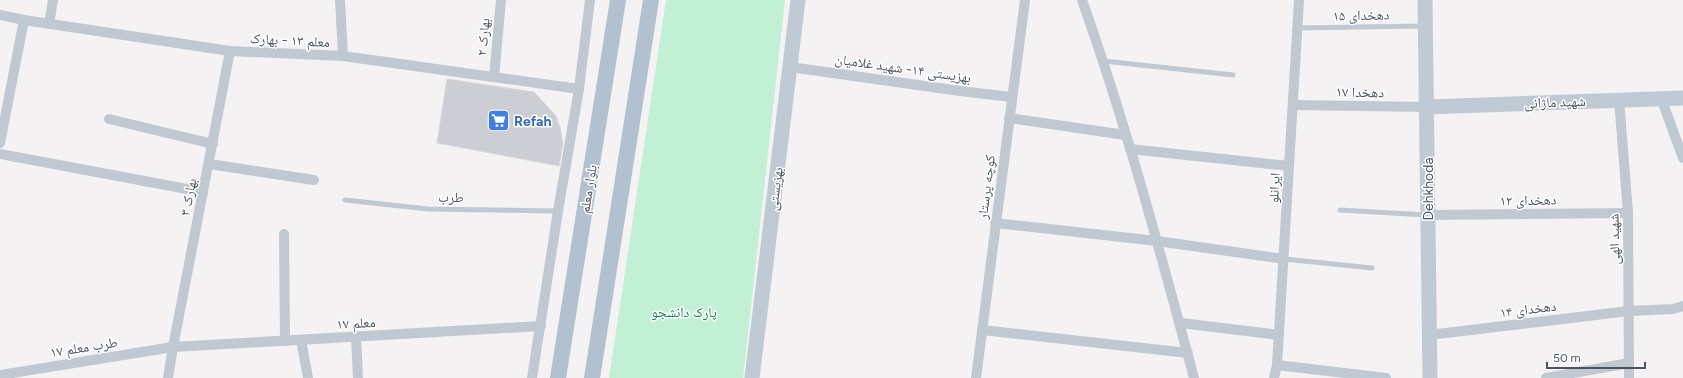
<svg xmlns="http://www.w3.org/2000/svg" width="1683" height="378" font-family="Figtree,'Noto Naskh Arabic',sans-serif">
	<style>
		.green { fill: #c2f0d5 }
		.building { fill: #ccced4; stroke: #d6d8dd }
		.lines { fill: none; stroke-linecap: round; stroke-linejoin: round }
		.lane { stroke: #c0c9d1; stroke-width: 5 }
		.street { stroke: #c0c9d1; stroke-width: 10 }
		.secondary { stroke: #c0cad5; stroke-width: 15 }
		.primary { stroke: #b2c1d0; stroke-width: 16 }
		.labels { text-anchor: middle; stroke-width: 3; stroke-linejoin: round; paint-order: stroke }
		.street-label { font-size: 14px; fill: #4a5560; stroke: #fff }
		.shop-label { font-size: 14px; font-weight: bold; fill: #366cbe; stroke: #fff; text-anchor: start }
		.park-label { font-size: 14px; fill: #18834f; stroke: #fff }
	</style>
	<rect width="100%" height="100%" fill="#f4f2f2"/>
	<path class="green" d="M666,0h119l-42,378h-134z"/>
	<path class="building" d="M447,79l87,13 22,24 4,11 3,17 -4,22 -122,-23z"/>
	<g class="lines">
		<g class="lane">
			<path d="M1297,28l127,-2"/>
			<path d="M1104,61l129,14"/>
			<path d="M345,200l83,9 130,2"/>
			<path d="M1340,210l87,5"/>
			<path d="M1284,259l88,9"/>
		</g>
		<g class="street">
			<path d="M340,0l3,56"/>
			<path d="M1082,0c44,124 78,251 112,378"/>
			<path d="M0,15l24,5 206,31 113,5 236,33"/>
			<path d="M49,24l4,-24"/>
			<path d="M790,67l170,24 51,6"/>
			<path d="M494,77l7,-77"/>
			<path d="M1661,98l22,60"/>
			<path d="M1619,99l9,114 1,165"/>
			<path d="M1293,105l134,2"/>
			<path d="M1009,118l116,17"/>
			<path d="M109,119l104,25"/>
			<path d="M0,143l24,-123"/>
			<path d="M1130,149l159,17"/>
			<path d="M0,154l203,38"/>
			<path d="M209,164l105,16"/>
			<path d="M1428,215l200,-2"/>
			<path d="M995,223l162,18 127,18"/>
			<path d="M284,234l1,107"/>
			<path d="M1181,323l98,12"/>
			<path d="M982,330l206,23"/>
			<path d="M1429,335l200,-24 44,-2 10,-3"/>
			<path d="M356,337l2,41"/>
			<path d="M301,340l7,38"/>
			<path d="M1277,365l109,13"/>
			<path d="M0,375l173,-28 368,-21"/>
			<path d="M168,378l5,-31 57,-296"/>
			<path d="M532,378l26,-167 21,-122 11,-89"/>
			<path d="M976,378l49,-378"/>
			<path d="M1274,378l3,-13 22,-365"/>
			<path d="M1546,378l83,-15"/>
		</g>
		<g class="secondary">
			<path d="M1425,0l5,378"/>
			<path d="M1427,107l256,-9"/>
			<path d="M752,378l46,-378"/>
		</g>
		<g class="primary">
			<path d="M558,378l60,-378"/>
			<path d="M592,378l59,-378"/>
		</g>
	</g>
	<defs>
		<symbol id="supermarket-square" viewBox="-11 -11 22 22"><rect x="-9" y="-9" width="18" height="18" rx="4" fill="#3f7fe0" stroke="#fff"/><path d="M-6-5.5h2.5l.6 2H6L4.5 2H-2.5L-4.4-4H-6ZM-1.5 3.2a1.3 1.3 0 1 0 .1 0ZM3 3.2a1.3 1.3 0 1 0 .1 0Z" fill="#fff"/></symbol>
	</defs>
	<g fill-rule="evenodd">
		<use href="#supermarket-square" x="486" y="108" width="25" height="25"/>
	</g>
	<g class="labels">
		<g class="street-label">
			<text transform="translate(1361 15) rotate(-1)" y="5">دهخدای ۱۵</text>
			<text transform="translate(483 37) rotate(-85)" y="5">بهارک ۲</text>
			<text transform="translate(290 40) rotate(3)" y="5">معلم ۱۳ - بهارک</text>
			<text transform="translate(903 68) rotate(8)" y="5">بهزیستی ۱۴- شهید غلامیان</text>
			<text transform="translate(1360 92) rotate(1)" y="5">دهخدا ۱۷</text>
			<text transform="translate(1555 102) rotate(-2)" y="5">شهید ماژانی</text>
			<text transform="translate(986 187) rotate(-83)" y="5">کوچه پرستار</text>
			<text transform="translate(1274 188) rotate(-87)" y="5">ایرانلو</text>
			<text transform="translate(588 189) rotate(-81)" y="5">بلوار معلم</text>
			<text transform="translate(775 189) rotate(-83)" y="5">بهزیستی</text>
			<text transform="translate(1428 189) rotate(-90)" y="5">Dehkhoda</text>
			<text transform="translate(188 197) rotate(-79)" y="5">بهارک ۳</text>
			<text transform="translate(451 197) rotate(1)" y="5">طرب</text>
			<text transform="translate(1528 200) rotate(-1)" y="5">دهخدای ۱۲</text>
			<text transform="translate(1614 239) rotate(-91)" y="5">شهید الهی</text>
			<text transform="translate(1528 309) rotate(-7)" y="5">دهخدای ۱۴</text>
			<text transform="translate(356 323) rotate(-3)" y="5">معلم ۱۷</text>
			<text transform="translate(84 347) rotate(-9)" y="5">طرب معلم ۱۷</text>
		</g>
		<g class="shop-label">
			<text x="514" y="126">Refah</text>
		</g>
		<g class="park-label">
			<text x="684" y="317">پارک دانشجو</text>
		</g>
	</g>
	<path d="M1547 362v6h98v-6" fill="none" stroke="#4a5560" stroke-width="2"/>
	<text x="1553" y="362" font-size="12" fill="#4a5560" stroke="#ffffff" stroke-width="3" paint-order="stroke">50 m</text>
</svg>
